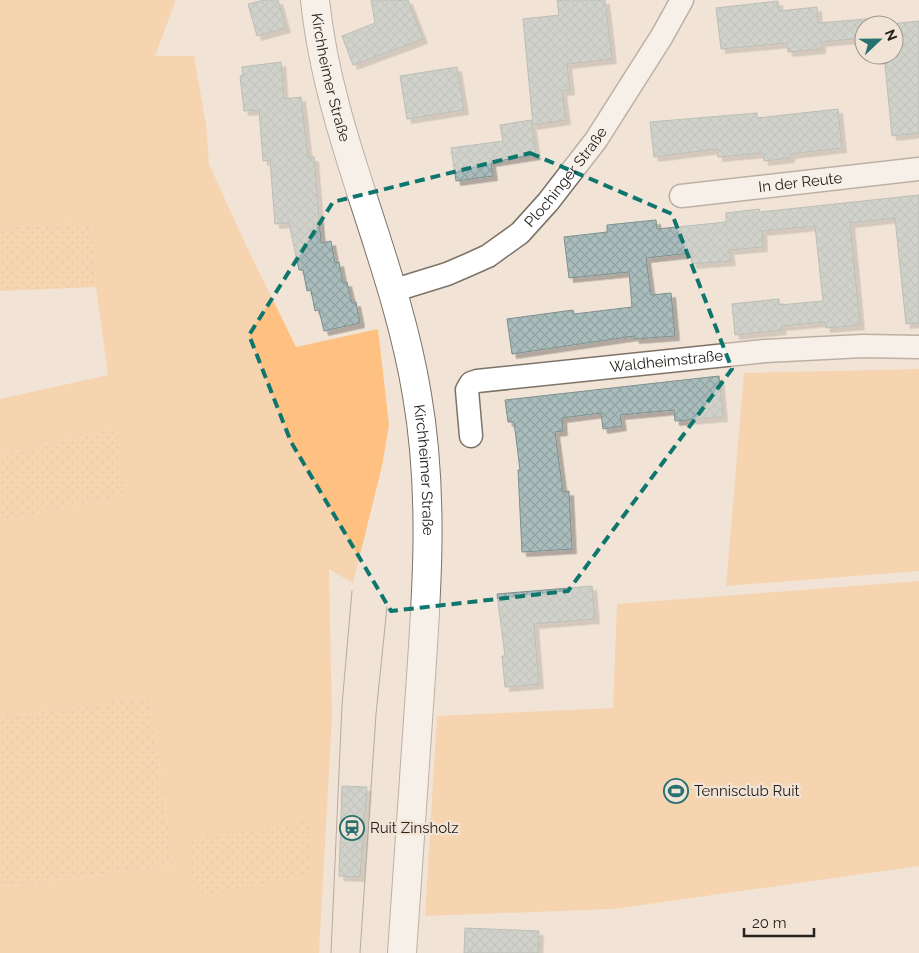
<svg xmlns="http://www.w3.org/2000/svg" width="919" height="953" font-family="Raleway,sans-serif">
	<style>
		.green { fill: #fec182 }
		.garden { fill: url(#garden-dots) }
		.building { fill: url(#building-cross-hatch); stroke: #7d908f; filter: url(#shadow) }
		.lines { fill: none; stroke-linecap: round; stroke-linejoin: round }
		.street-casing { stroke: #7d7267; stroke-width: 25 }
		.secondary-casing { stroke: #7d7267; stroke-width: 30 }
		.street { stroke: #fff; stroke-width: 22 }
		.secondary { stroke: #fff; stroke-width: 28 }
		.tram { stroke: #6e665e; stroke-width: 1 }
		.marked { fill: none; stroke: #0f766e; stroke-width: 4; stroke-dasharray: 10 6; stroke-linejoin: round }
		.labels { text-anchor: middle; stroke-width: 4.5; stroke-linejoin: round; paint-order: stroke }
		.street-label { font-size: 15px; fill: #27221d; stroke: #f1e4d7 }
		.poi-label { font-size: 15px; fill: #27221d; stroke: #f1e4d7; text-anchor: start }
	</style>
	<defs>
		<pattern id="garden-dots" width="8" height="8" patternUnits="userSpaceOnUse" patternTransform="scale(1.25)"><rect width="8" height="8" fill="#fec182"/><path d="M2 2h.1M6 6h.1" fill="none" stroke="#daa670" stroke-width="1.8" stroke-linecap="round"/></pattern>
		<pattern id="building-cross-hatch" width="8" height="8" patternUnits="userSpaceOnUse" patternTransform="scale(1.25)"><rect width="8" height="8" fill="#a9bdbc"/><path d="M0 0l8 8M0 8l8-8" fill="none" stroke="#91a2a1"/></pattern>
		<filter id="shadow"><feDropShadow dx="4.5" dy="4.5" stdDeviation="0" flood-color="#0004"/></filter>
	</defs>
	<rect width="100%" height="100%" fill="#f1e4d7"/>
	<g class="green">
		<path d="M0,0h176l-21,56h39l12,68 3,40 36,79 51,104 82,-18 11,96 -7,41 -29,117 -24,-14 3,148 -13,236h-319v-66l174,-22 -25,-168 -149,21v-197l125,-26 -10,-66 -115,26v-56l108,-24 -12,-88 -4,-65 -92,6z"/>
		<path d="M919,369v202l-193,15 18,-213z"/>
		<path d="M919,581v285l-305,43 -189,7 12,-200 176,-8 4,-104z"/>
	</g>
	<g class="garden">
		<path d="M92,222l4,65 -96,4v-63z"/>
		<path d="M116,429l10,66 -126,26v-66z"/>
		<path d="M149,697l25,168 -174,22v-169z"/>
		<path d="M309,821l2,53 -116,24 -8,-58z"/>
	</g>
	<g class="building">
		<path d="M264,0h14l8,28 -29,8 -9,-32z"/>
		<path d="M371,0h37l15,39 -70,26 -11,-29 33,-13z"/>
		<path d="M557,0h48l7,59 -45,5 3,26 -8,1 4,29 -33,5 -10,-106 36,-4z"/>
		<path d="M778,1l1,10 38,-4 1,16 60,-5 1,7h-15v13l-43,4v7l-33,3 -1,-9 -66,6 -5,-41z"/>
		<path d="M919,21v112l-27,3 -8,-81h10v-30h-13z"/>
		<path d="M281,62l3,37 17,-2 7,60h6l7,86 10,-2 4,22 4,-1 4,21 4,-1 5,21 4,-1 4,21 -36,8 -5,-21 -4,1 -4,-21 -4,1 -4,-21h-4l-10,-47 -14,1 -5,-64 -7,1 -4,-51 -15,1 -4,-35 3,-1 -1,-8z"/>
		<path d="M457,67l7,43 -57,9 -7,-43z"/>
		<path d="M838,109l4,39 -52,6v4l-26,3 -1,-8 -45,4 -1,-8 -63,8 -4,-35 107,-9v5z"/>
		<path d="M531,120l5,35 -45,7 2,14 -37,5 -5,-33 52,-7 -3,-16z"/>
		<path d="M919,195v128l-13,1 -11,-106 -45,5 10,102 -34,3 -1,-6 -44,4 1,4 -47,5 -3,-31 47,-5v6l44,-4 -8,-75 -53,5 1,16 -34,3 2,11 -39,3 -1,-11 -45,5 5,37 20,-2 4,43 -40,3 -1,-3 -122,18 -5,-35 66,-9 1,4 58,-7 -3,-35 -60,6 -5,-41 43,-5v-7l49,-5 1,9 69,-7v-9l33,-4 1,3z"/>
		<path d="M719,376l4,41 -48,4 -1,-11 -54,5 2,11 -19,3 -2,-16 -39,5 1,13 -8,1 8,60 6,-1 3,58 -50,3 -4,-82h2l-6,-48h-6l-3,-22z"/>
		<path d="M592,586l3,33 -61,5 5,60 -34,3 -3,-31h3l-8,-62z"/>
		<path d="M342,786l25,1 -7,90 -21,-1z"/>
		<path d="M465,928l74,3 -1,22h-74z"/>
	</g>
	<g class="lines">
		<defs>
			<g id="street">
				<path id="s1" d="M681,196l238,-27"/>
				<path id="s2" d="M392,291l55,-17 21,-9 20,-9 32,-23 28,-31 48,-62 66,-104 20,-36"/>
				<path id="s3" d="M471,436l-4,-46 4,-7 6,-2 288,-30 98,-5 56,1"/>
			</g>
			<g id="secondary">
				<path id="s4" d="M315,0c14,136 80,260 102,395 17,98 10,197 3,296 -6,87 -12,175 -18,262"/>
			</g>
		</defs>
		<use href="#street" class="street-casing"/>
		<use href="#secondary" class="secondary-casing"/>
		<use href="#street" class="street"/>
		<use href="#secondary" class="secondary"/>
		<g class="tram">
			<path d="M331,953l11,-248 10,-114"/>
			<path d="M360,953l16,-239 11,-107"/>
		</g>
	</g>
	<path d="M0 0H919V953H0ZM530,153l142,61 60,155 -164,222 -177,20 -100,-169 -42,-107 84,-133z" fill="#f1e4d7" fill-opacity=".55" fill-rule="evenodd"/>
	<path class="marked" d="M530,153l142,61 60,155 -164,222 -177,20 -100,-169 -42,-107 84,-133z"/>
	<defs>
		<symbol id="stadium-ring" viewBox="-11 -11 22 22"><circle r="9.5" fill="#f1e4d7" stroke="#27716e" stroke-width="1.5"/><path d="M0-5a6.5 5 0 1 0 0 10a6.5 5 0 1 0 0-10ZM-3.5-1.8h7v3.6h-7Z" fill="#27716e"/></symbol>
		<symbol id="station-ring" viewBox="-11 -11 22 22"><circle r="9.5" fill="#f1e4d7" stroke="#27716e" stroke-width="1.5"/><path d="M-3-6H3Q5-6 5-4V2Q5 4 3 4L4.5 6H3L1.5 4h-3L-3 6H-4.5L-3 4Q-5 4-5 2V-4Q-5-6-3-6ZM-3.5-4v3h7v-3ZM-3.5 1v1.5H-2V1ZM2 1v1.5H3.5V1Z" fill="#27716e"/></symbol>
	</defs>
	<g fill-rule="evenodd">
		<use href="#stadium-ring" x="662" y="777" width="28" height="28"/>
		<use href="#station-ring" x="338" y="814" width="28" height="28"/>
	</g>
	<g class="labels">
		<g class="street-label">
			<text dy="5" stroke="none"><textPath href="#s4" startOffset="79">Kirchheimer Straße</textPath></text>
			<text dy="5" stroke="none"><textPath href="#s2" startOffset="214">Plochinger Straße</textPath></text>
			<text dy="5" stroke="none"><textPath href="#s1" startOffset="120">In der Reute</textPath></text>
			<text dy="5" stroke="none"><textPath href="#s3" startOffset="251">Waldheimstraße</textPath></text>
			<text dy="5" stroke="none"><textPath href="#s4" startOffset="484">Kirchheimer Straße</textPath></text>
		</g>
		<g class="poi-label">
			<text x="694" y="796">Tennisclub Ruit</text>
			<text x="370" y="833">Ruit Zinsholz</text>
		</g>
	</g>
	<g transform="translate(879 40) rotate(68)"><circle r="24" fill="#f1e4d7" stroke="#a0968d"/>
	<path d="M0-4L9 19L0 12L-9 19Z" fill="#27716e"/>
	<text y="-8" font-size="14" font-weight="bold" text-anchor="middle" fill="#27221d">N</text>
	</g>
	<path d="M744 928v8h70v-8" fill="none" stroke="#27221d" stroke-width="2.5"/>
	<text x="752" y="928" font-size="15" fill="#27221d" stroke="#f1e4d7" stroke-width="4" paint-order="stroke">20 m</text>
</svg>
